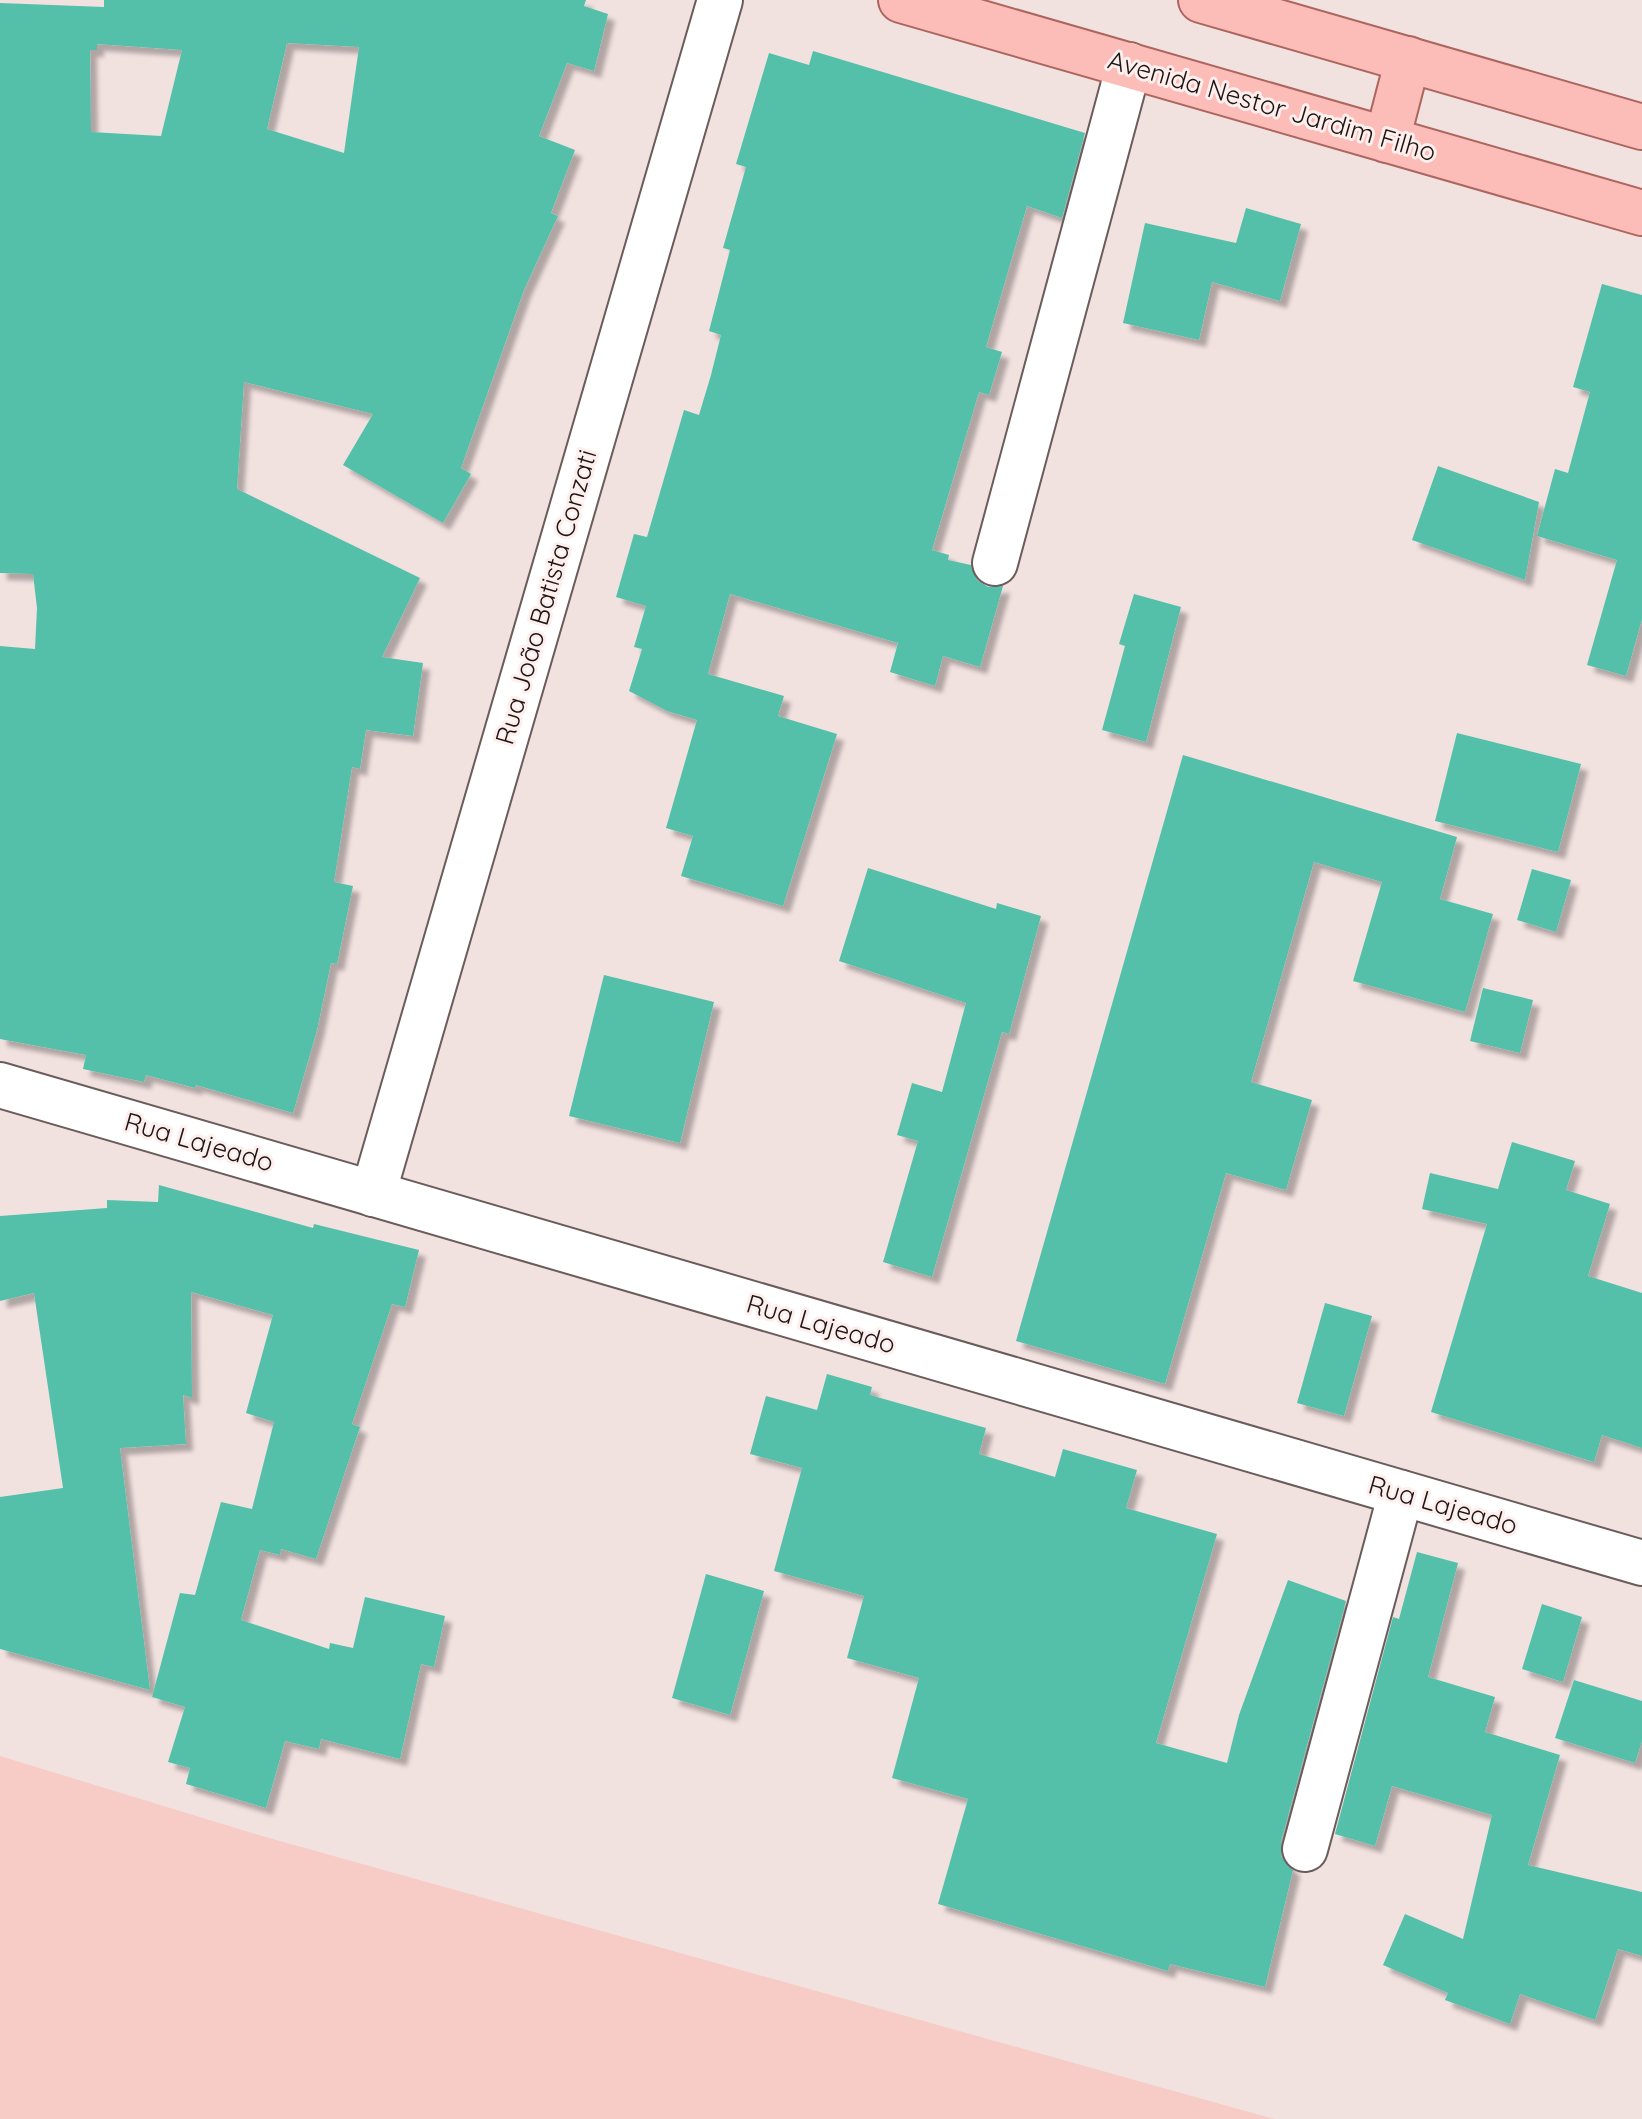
<svg xmlns="http://www.w3.org/2000/svg" width="1642" height="2119" font-family="Quicksand,sans-serif">
	<style>
		.green { fill: #f7ccc7 }
		.building { fill: #54c0aa; fill-rule: evenodd; filter: url(#shadow) }
		.lines { fill: none; stroke-linecap: round; stroke-linejoin: round }
		.minor-casing { stroke: #6a5c5a; stroke-width: 48 }
		.major-casing { stroke: #ac655f; stroke-width: 48 }
		.minor { stroke: #fff; stroke-width: 44 }
		.major { stroke: #fcbcb7; stroke-width: 44 }
		.labels { text-anchor: middle; stroke-width: 6; stroke-linejoin: round; paint-order: stroke }
		.street-label { font-size: 26px; fill: #1b1515; stroke: #feeeec }
	</style>
	<defs>
		<filter id="shadow"><feDropShadow dx="7" dy="7" stdDeviation="2" flood-color="#0004"/></filter>
	</defs>
	<rect width="100%" height="100%" fill="#f1e1df"/>
	<path class="green" d="M0,1756l262,80 1012,283h-1274z"/>
	<g class="building">
		<path d="M104,0h482l-2,6 24,8 -14,57 -27,-8 -28,73 36,14 -24,63 7,3 -34,74 -63,178 10,6 -28,49 -100,-58 30,-51 -129,-32 -7,107 183,89 -38,79 41,6 -10,73 -47,-6 -6,39 -8,-2 -18,115 19,4 -16,78 -6,-1 -14,67 -24,83 -97,-28 -1,3 -49,-13 -2,7 -61,-13 3,-14 -86,-16v-393l35,3 2,-41 -4,-34 -33,-1v-570l104,4zM287,43l72,4 -15,106 -77,-24zM97,44l85,6 -21,86 -70,-4 -1,-82h7z"/>
		<path d="M813,51l272,82 -23,85 -35,-12 -41,141 16,5 -13,43 -10,-3 -47,158 17,5 -1,5 23,5 6,15 11,7 15,-1 -23,81 -37,-11 -8,30 -45,-14 8,-29 -168,-49 -22,80 76,22 -6,20 59,18 -54,172 -102,-30 12,-40 -27,-8 31,-108 -30,-9 -38,-20 13,-42 -8,-2 12,-41 -30,-9 18,-63 13,3 37,-127 15,5 12,-40 10,-40 -12,-4 21,-81 -7,-2 23,-81 -10,-3 33,-111 40,12z"/>
		<path d="M1246,208l55,16 -21,77 -68,-19 -13,58 -76,-17 22,-100 91,20z"/>
		<path d="M1602,284l40,11v324l-16,57 -39,-11 30,-105 -80,-24 18,-67 13,4 22,-81 -17,-5z"/>
		<path d="M1438,466l101,36 -14,78 -113,-40z"/>
		<path d="M1134,594l47,13 -35,135 -44,-12 23,-84 -6,-2z"/>
		<path d="M1457,733l124,31 -23,88 -123,-31z"/>
		<path d="M1183,755l274,82 -17,62 53,15 -28,98 -112,-31 29,-99 -68,-20 -63,220 61,18 -26,90 -60,-17 -61,211 -149,-43z"/>
		<path d="M868,868l128,41 1,-6 44,13 -32,118 -7,-2 -70,245 -49,-15 35,-121 -21,-6 15,-52 30,9 24,-89 -127,-42z"/>
		<path d="M1532,869l39,11 -15,52 -39,-12z"/>
		<path d="M604,975l110,27 -34,141 -111,-27z"/>
		<path d="M1483,988l50,12 -13,53 -50,-12z"/>
		<path d="M1512,1142l63,19 -9,29 44,14 -22,72 54,17v155l-40,-13 -8,27 -163,-50 56,-188 -65,-15 8,-36 68,16z"/>
		<path d="M159,1185l154,43 1,-4 105,26 -14,57 -13,-3 -40,120 8,3 -44,132 -35,-10 -1,6 -20,-5 -19,70 88,29 1,-6 23,5 12,-51 80,19 -11,51 -13,-3 -21,95 -79,-20 -2,10 -34,-8 -19,67 -80,-24 4,-16 -22,-6 17,-55 -33,-10 28,-104 15,2 26,-93 31,7 22,-87 -28,-9 27,-98 -82,-23 1,106 -9,-3 3,49 -66,4 30,242 -150,-41v-152l63,-9 -29,-195 -34,8v-85l107,-8v-8l51,2z"/>
		<path d="M1325,1303l47,13 -28,100 -47,-13z"/>
		<path d="M827,1374l45,13 -2,8 116,33 -7,26 76,23 8,-28 74,21 -11,38 91,26 -61,209 71,20 12,-48 49,-135 58,21 -65,241v14l12,14 -28,117 -95,-23 -2,7 -230,-67 30,-105 -76,-21 27,-100 -72,-20 17,-62 -90,-25 28,-103 -52,-14 16,-58 51,14z"/>
		<path d="M1417,1552l41,11 -30,114 67,20 -10,35 75,23 -32,110 114,27v64l-24,-7 -23,71 -75,-26 -10,30 -65,-24 3,-7 -65,-28 22,-51 58,25 29,-124 -100,-29 -17,60 -40,-12 58,-217 6,2z"/>
		<path d="M706,1574l58,17 -34,124 -58,-17z"/>
		<path d="M1542,1604l40,13 -19,65 -41,-13z"/>
		<path d="M1574,1680l68,21v40l-7,22 -80,-25z"/>
	</g>
	<g class="lines">
		<defs>
			<g id="minor">
				<path d="M995,563l134,-498"/>
				<path d="M0,1085l1642,478"/>
				<path d="M373,1194l347,-1194"/>
				<path d="M1305,1849l96,-356"/>
			</g>
			<g id="major">
				<path d="M901,0l741,213"/>
				<path d="M1201,0l441,127"/>
				<path d="M1387,140l21,-81"/>
			</g>
		</defs>
		<use href="#minor" class="minor-casing"/>
		<use href="#major" class="major-casing"/>
		<use href="#minor" class="minor"/>
		<use href="#major" class="major"/>
	</g>
	<g class="labels">
		<g class="street-label">
			<text transform="translate(1272 106) rotate(16)" y="9">Avenida Nestor Jardim Filho</text>
			<text transform="translate(546 597) rotate(-74)" y="9">Rua João Batista Conzati</text>
			<text transform="translate(199 1142) rotate(16)" y="9">Rua Lajeado</text>
			<text transform="translate(821 1324) rotate(16)" y="9">Rua Lajeado</text>
			<text transform="translate(1443 1505) rotate(16)" y="9">Rua Lajeado</text>
		</g>
	</g>
</svg>
